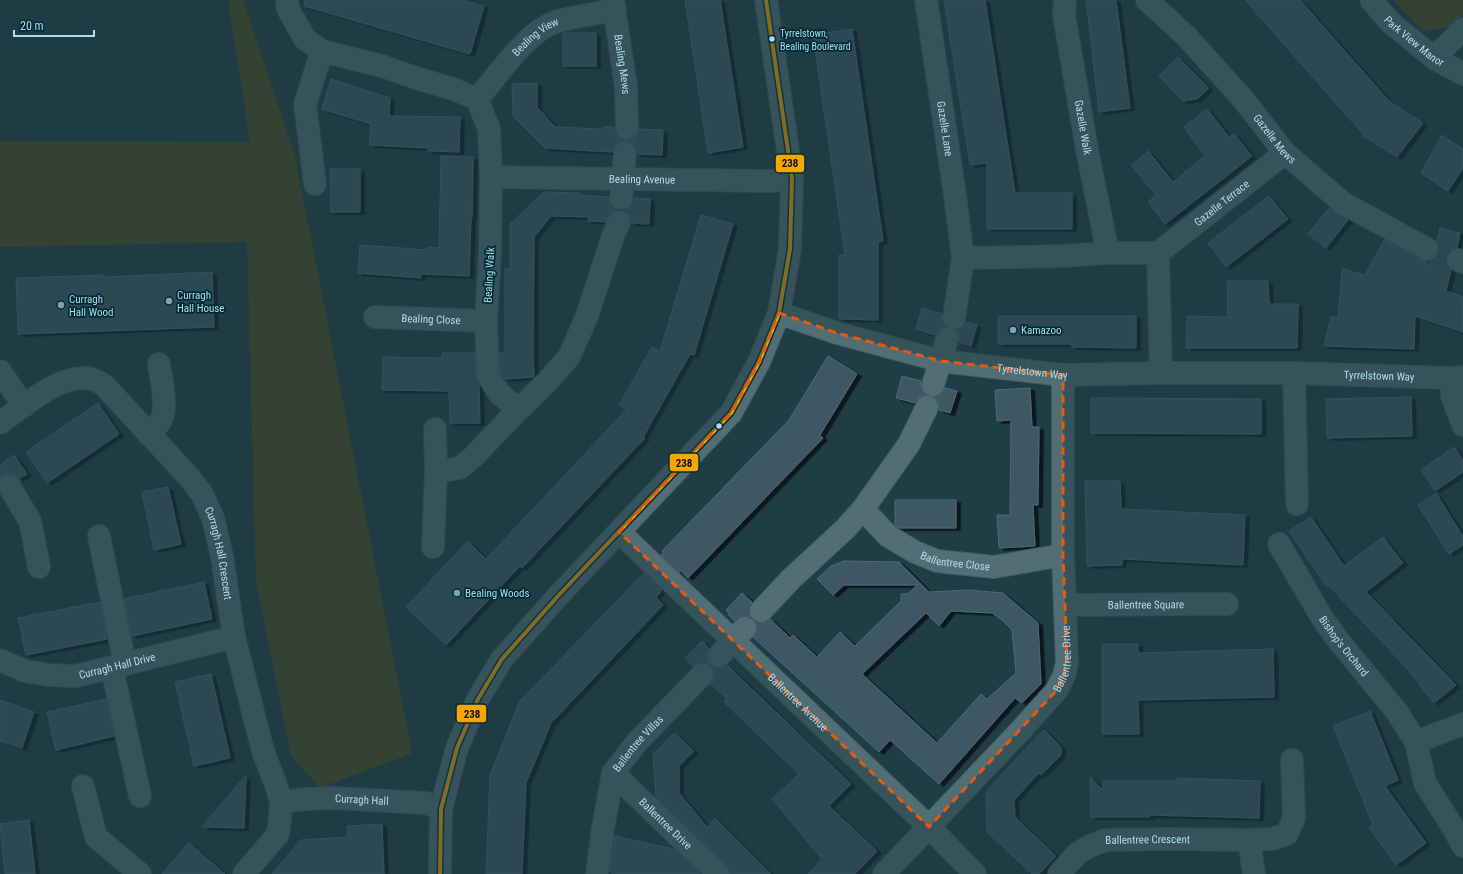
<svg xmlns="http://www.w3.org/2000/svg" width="1463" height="874" font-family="'Roboto Condensed',sans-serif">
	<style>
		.green { fill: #4e4a21 }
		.building { fill: #3c5864; stroke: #4e6975; fill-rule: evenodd; filter: url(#shadow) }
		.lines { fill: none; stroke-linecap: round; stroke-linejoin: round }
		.minor-tunnel { stroke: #35555e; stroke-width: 22; stroke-dasharray: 22 11; stroke-linecap: butt }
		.minor-casing { stroke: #3f5b63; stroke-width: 24 }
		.minor { stroke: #536d74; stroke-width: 22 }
		.bus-1-casing { stroke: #002c37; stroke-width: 7 }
		.bus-1 { stroke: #f7a600; stroke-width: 4 }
		.marked { fill: none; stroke: #e8590c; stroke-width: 3; stroke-dasharray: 8 5; stroke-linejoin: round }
		.bus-dot { fill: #afdcea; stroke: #002c37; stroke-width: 1.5 }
		.poi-dot { fill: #7da4b0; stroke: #002c37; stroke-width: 1.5 }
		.labels { text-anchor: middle; stroke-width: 3.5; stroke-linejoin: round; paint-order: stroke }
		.bus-label { font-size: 10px; fill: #afdcea; stroke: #002c37; text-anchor: start }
		.street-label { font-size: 11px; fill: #afdcea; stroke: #002c37 }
		.poi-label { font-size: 11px; fill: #afdcea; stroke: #002c37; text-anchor: start }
		.line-badge { stroke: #002c37; stroke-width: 1.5 }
		.pale-badge-label { font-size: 11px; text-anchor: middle; font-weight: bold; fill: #111 }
	</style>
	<defs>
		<filter id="shadow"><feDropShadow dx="4.5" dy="2.5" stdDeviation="0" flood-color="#0009"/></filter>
	</defs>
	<rect width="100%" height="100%" fill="#1f3d45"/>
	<g class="green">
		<path d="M228,0h15l52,157 117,596 -92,35 -29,-32 -35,-174 -9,-340 -247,5v-106l250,1z"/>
		<path d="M1393,0h70v15l-14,12 -26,4z"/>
	</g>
	<g class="building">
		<path d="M305,0h156l23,6 -14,48 -166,-48z"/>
		<path d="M685,0h35l23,147 -35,6z"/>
		<path d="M944,0h41l30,193h57v36h-85v-66l-17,2z"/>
		<path d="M1086,0h30l14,108 -31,4z"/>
		<path d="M1245,0h55l89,101 34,22 -26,34 -34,-21v-2z"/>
		<path d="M852,29l31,212 -5,1v78l-39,-1v-64h6l-32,-220z"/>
		<rect x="563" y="33" width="33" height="33"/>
		<path d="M1178,57l31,31 -12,11 -14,2 -24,-25z"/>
		<path d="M331,79l59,19 -1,18 71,1 -1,35 -31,-1v-3l-59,-3 2,-21 -49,-15z"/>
		<path d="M537,83v24l18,20 47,2 1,-2h11l3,8 4,4 6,1 7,-2 4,-4 1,-5 24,1 -1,25 -25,-1 -1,-7 -4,-4 -6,-2 -7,1 -4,4 -3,6 -67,-4 -32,-32 -1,-32z"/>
		<path d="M1207,109l22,28 5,-3 18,22 -87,68 -17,-22 8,-7 -25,-30 17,-14 25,31 32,-26 -21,-29z"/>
		<path d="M1442,135l21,14v19l-15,23 -27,-18z"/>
		<path d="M441,156l32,1 -1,60h-1l-2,59 -48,-2v4l-63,-5 2,-28 68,5v-3l11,1z"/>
		<path d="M330,169h30v43h-29z"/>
		<path d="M544,192l35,1v2l30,2 1,7 4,4 4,2 -7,2 -5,10 -18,-1 1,-4 -38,-1 -17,21 -1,115 1,25 -29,2 -5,-8v-18h5v-84h5v-45z"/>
		<path d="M1269,196l19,23 -62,48 -18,-24z"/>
		<path d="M634,198l16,1 -1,25 -18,-1 -2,-8 -7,-5 5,-1 4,-4z"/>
		<path d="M1329,208l19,12 -22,28 -18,-14z"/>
		<path d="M701,215l32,9 -39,131 -4,-1 -47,83 2,1 -123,130 -2,-2 -74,79 -40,-38 62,-66 18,18 141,-150 -8,-4 33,-58 8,4z"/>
		<path d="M1440,228l20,5 -3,15 -6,2 -5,6v6l2,5 3,3 -5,21 17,6v35l-48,-16 -1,33 -90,-3 7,-29h7l4,-48 23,6 19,-35 47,25 1,-5 6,-5 1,-7 -2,-7z"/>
		<path d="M212,272l2,55 -196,7 -2,-56 88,-3v2z"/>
		<path d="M1227,281h41l1,23h29l-1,44h-111l1,-32 41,1z"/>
		<path d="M922,308l20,6v8l3,5 -6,3 -4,5 -19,-6z"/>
		<path d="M998,316h138v32l-64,-1v-3h-74z"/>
		<path d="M966,322l11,3 -6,21 -12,-4v-6l-3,-6 8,-4z"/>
		<path d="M442,353h33l1,22 3,10 1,38h-30l-1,-32 -67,-1 1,-33 59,1z"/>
		<path d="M828,356l29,18 -37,61 3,3 -135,140 -7,-7 -2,1 -18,-17 3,-3 -2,-1 127,-131z"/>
		<path d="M902,376l19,5v7l5,7 -6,2 -5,6 -19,-5z"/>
		<path d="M945,388l12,3 -7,22 -11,-3v-4l-1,-6 -4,-3 7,-3z"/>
		<path d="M1030,388l2,39h7l-1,78h-5l2,41 -36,2 -2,-33h13l1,-95 -14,1 -2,-31z"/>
		<path d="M1411,397l1,39 -85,2 -1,-39z"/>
		<path d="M1091,398l170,1v35l-170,-1z"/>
		<path d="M98,403l21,31 -72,49 -21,-31z"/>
		<path d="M1454,447l9,13v12l-28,19 -14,-21z"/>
		<path d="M14,455l13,19 -8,5 -4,-4 -6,-1 -6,1 -3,3v-13z"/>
		<path d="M1085,481h35l1,28 124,6 -2,50 -121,-6v6l-35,1z"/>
		<path d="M168,487l13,57 -27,6 -12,-58z"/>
		<path d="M1436,493l27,44v8l-14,9 -31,-49z"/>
		<path d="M895,500h61v28h-56l-5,-2z"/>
		<path d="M1311,517l33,49 39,-29 20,26 -37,29 90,93 -22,18 -15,-18 1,-1 -17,-20 -74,-78 -2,1 -38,-56z"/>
		<path d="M844,561l55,1 30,30 40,-2 34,3 35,30 3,61 -19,19 -7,-5 -76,86 -49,-44 -11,12 -126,-115 4,-7 -2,-8 9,1 6,-4 20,19 3,-3 24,22 23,-25 15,14 46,-45v-7h7l9,-9h-73l-11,10 -16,-16 14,-13zM951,611l41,2 10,7 10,10 4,43 -29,26 -6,-5 -44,49 -75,-69 64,-61 13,13z"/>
		<path d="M644,573l18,17 -6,7 7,8 -112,118 -25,60 -4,91h-36l4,-99 30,-74z"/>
		<path d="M204,582l8,37 -80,17 -8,-37z"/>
		<path d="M742,593l10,9 -3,7 2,8 -9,-1 -7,5 -7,-7 1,-1 -3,-3z"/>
		<path d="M100,602l7,37 -81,16 -8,-37z"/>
		<path d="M702,641l7,7 -2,6v5l3,6 7,3h5l5,-3 124,119 -22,22 48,45 -22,23h-47l14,-15 -50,-60 27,-25 -75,-72 3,-3 -16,-15 3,-6v-7l-3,-5 -6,-3h-7l-5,3 -8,-8z"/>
		<path d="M1102,644h36v9l135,-4 1,48 -136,3 1,34h-37z"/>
		<path d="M211,674l19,84 -36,8 -19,-84z"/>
		<path d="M106,699l8,37 -58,14 -9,-38z"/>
		<path d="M0,700l34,12 -12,36 -22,-7z"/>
		<path d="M1370,711l28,69 -13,6 41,57 -30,22 -27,-37 4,-3 -40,-99z"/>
		<path d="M1044,730l17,17v8l-20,20 -2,-2 -25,27 1,17 41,39 -17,18h-7l-45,-42 -1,-40 39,-43z"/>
		<path d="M674,733l20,18 -15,15v27l28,34 8,-9 56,56h-41v-4l-3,-5 -71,-68 -3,-42z"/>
		<path d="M246,775l-2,53 -42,-1z"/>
		<path d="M1090,777l13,13v-9h74v-3l83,3 -1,37 -111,-3 2,2h-59z"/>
		<path d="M29,820l6,54h-30l-5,-50z"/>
		<path d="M382,824l2,50h-112l29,-34 47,-3 -1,-11z"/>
		<path d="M615,836l59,13 26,25h-82l-8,-2z"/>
		<path d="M189,843l36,31h-63z"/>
	</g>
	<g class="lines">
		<path class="minor-tunnel" d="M1427,249l31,11"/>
		<defs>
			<g id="minor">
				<path d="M287,0l1,9 17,30 17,12 60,15 31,11 40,12 24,10 12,30 2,48 -1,75 -4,69 2,54 10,17 20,18"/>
				<path id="s1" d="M613,0l13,87 1,41"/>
				<path id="s2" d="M926,0l29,195 8,63 -9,60"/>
				<path id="s3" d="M1065,0l-1,15 24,140 20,98"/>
				<path id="s4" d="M1147,0l40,37 56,62 42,54 58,50 84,46"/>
				<path id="s5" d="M1371,0l20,23 43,35 29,16"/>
				<path d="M1434,58l29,-29"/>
				<path id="s6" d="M477,99c20,-22 49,-67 78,-77 19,-6 40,-8 60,-12"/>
				<path id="s7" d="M491,177l281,4 20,-3"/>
				<path d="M315,184l-10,-80 17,-53"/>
				<path d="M621,198l4,-45"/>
				<path id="s8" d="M1158,253l127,-100"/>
				<path d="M1158,253l3,120"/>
				<path d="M963,258l100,-2 45,-3h50"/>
				<path d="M1458,260l5,2"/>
				<path id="s9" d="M779,313l58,20 104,28 122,14 98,-2h133l158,5 11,-1"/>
				<path id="s10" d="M375,317l111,4"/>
				<path d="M0,371l24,35"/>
				<path d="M1294,373l3,131"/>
				<path d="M1452,378v18l11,29"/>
				<path d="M933,385l14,-46"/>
				<path id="s11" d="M0,423c24,-17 57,-47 87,-45 5,0 12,4 17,7l85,92 13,17 11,24 9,38 12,81 29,114 14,37 4,14 -1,17 -2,15 -34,40"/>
				<path d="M149,435c4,-5 9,-10 12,-15 7,-13 0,-41 -2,-56"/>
				<path d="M436,472l24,-4 14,-12 44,-46 29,-28 22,-25 18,-41 26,-80 6,-14"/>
				<path d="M9,486l21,35 9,46"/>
				<path id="s12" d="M863,509l25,27 27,16 22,9 57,6 69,-12"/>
				<path id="s13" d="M619,532l310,295 46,47"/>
				<path d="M99,536l26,128"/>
				<path id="s14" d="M1279,544l42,72 17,24 59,72 19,30 9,41 29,46 9,17"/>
				<path d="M433,547l3,-75 -1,-43"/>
				<path id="s15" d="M1066,605l161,-1"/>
				<path d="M761,611l30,-32 54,-50 18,-20 46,-65 18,-37"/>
				<path d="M719,656l26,-28"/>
				<path id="s16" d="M0,660l25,11 23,4 28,1 158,-39"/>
				<path d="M112,668l28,128"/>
				<path d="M1416,742l47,-18"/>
				<path id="s17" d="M613,773l105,101"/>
				<path d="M83,786l13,51 44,37"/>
				<path id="s18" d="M281,802l26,-3 26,-1 93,5 15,6"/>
				<path d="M1249,840l5,34"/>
				<path d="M440,874l1,-65 16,-61 21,-49 24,-40 56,-63 173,-183 28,-51 20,-49 11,-64 2,-71 -26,-178"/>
				<path id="s19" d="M597,874l6,-46 10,-55 24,-31 65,-67"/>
				<path id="s20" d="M884,874l137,-144 35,-39 8,-15 3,-14 -4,-107v-180"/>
				<path id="s21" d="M1059,874l18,-20 11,-7 17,-7 63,-1 81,1 23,-1 15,-5 7,-16 -2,-58"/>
			</g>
		</defs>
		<use href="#minor" class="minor-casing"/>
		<use href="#minor" class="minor"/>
		<defs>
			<path id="bus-1" d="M440,874l1,-65 16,-61 21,-49 24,-40 56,-63 173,-183 28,-51 20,-49 11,-64 2,-71 -26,-178"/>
		</defs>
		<use href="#bus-1" class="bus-1-casing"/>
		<use href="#bus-1" class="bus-1"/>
	</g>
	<path d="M0 0H1463V874H0ZM779,313l58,20 104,28 122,14v180l4,107 -3,14 -8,15 -127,136 -310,-295 112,-119 28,-51z" fill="#1f3d45" fill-opacity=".55" fill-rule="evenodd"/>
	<path class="marked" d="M779,313l58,20 104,28 122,14v180l4,107 -3,14 -8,15 -127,136 -310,-295 112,-119 28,-51z"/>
	<g class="bus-dot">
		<circle cx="772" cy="39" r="3.5"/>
		<circle cx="719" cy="426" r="3.5"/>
	</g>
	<g class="poi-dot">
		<circle cx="169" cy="301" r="4"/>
		<circle cx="61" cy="305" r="4"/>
		<circle cx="1013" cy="330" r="4"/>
		<circle cx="457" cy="593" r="4"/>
	</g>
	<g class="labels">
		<g class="bus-label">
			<text x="780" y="37">Tyrrelstown,<tspan x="780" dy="13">Bealing Boulevard</tspan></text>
		</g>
		<g class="street-label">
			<text dy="4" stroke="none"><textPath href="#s6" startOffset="86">Bealing View</textPath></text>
			<text dy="4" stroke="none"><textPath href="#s5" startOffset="60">Park View Manor</textPath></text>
			<text dy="4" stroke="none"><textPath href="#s1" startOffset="65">Bealing Mews</textPath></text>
			<text dy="4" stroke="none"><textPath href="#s3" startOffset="129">Gazelle Walk</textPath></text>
			<text dy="4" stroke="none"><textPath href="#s2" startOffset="130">Gazelle Lane</textPath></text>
			<text dy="4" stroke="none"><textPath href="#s4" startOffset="189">Gazelle Mews</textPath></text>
			<text dy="4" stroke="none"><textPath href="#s7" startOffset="151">Bealing Avenue</textPath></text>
			<text dy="4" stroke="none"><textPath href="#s8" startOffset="81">Gazelle Terrace</textPath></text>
			<text transform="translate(489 275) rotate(-87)" y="4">Bealing Walk</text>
			<text dy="4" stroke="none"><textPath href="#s10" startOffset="56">Bealing Close</textPath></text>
			<text dy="4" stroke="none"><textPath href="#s9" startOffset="261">Tyrrelstown Way</textPath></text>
			<text dy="4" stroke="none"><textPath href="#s9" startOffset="608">Tyrrelstown Way</textPath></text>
			<text dy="4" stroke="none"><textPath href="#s11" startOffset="327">Curragh Hall Crescent</textPath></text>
			<text dy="4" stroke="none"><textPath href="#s12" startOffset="110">Ballentree Close</textPath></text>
			<text dy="4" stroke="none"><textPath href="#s15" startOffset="80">Ballentree Square</textPath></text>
			<text dy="4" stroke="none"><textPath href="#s14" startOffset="121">Bishop's Orchard</textPath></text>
			<text dy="4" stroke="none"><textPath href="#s20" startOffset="285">Ballentree Drive</textPath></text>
			<text dy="4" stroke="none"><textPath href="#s16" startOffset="121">Curragh Hall Drive</textPath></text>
			<text dy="4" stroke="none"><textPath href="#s13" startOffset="247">Ballentree Avenue</textPath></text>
			<text dy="4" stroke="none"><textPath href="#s19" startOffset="141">Ballentree Villas</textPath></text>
			<text dy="4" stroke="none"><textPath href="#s18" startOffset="81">Curragh Hall</textPath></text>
			<text dy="4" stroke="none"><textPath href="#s17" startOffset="73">Ballentree Drive</textPath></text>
			<text dy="4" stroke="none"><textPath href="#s21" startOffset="101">Ballentree Crescent</textPath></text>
		</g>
		<g class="poi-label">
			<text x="177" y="299">Curragh<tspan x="177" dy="13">Hall House</tspan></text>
			<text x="69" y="303">Curragh<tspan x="69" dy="13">Hall Wood</tspan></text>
			<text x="1021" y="334">Kamazoo</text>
			<text x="465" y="597">Bealing Woods</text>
		</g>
	</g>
	<g class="line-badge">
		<rect x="775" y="154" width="30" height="19" rx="4" fill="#f7a600"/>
		<rect x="669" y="453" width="30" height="19" rx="4" fill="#f7a600"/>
		<rect x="456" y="704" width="31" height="19" rx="4" fill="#f7a600"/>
	</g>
	<g class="pale-badge-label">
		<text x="790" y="167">238</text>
		<text x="684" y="467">238</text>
		<text x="472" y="718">238</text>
	</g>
	<path d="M14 30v6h80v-6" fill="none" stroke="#afdcea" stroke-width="2"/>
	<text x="20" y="30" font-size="12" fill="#afdcea" stroke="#002c37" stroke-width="3" paint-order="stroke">20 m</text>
</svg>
